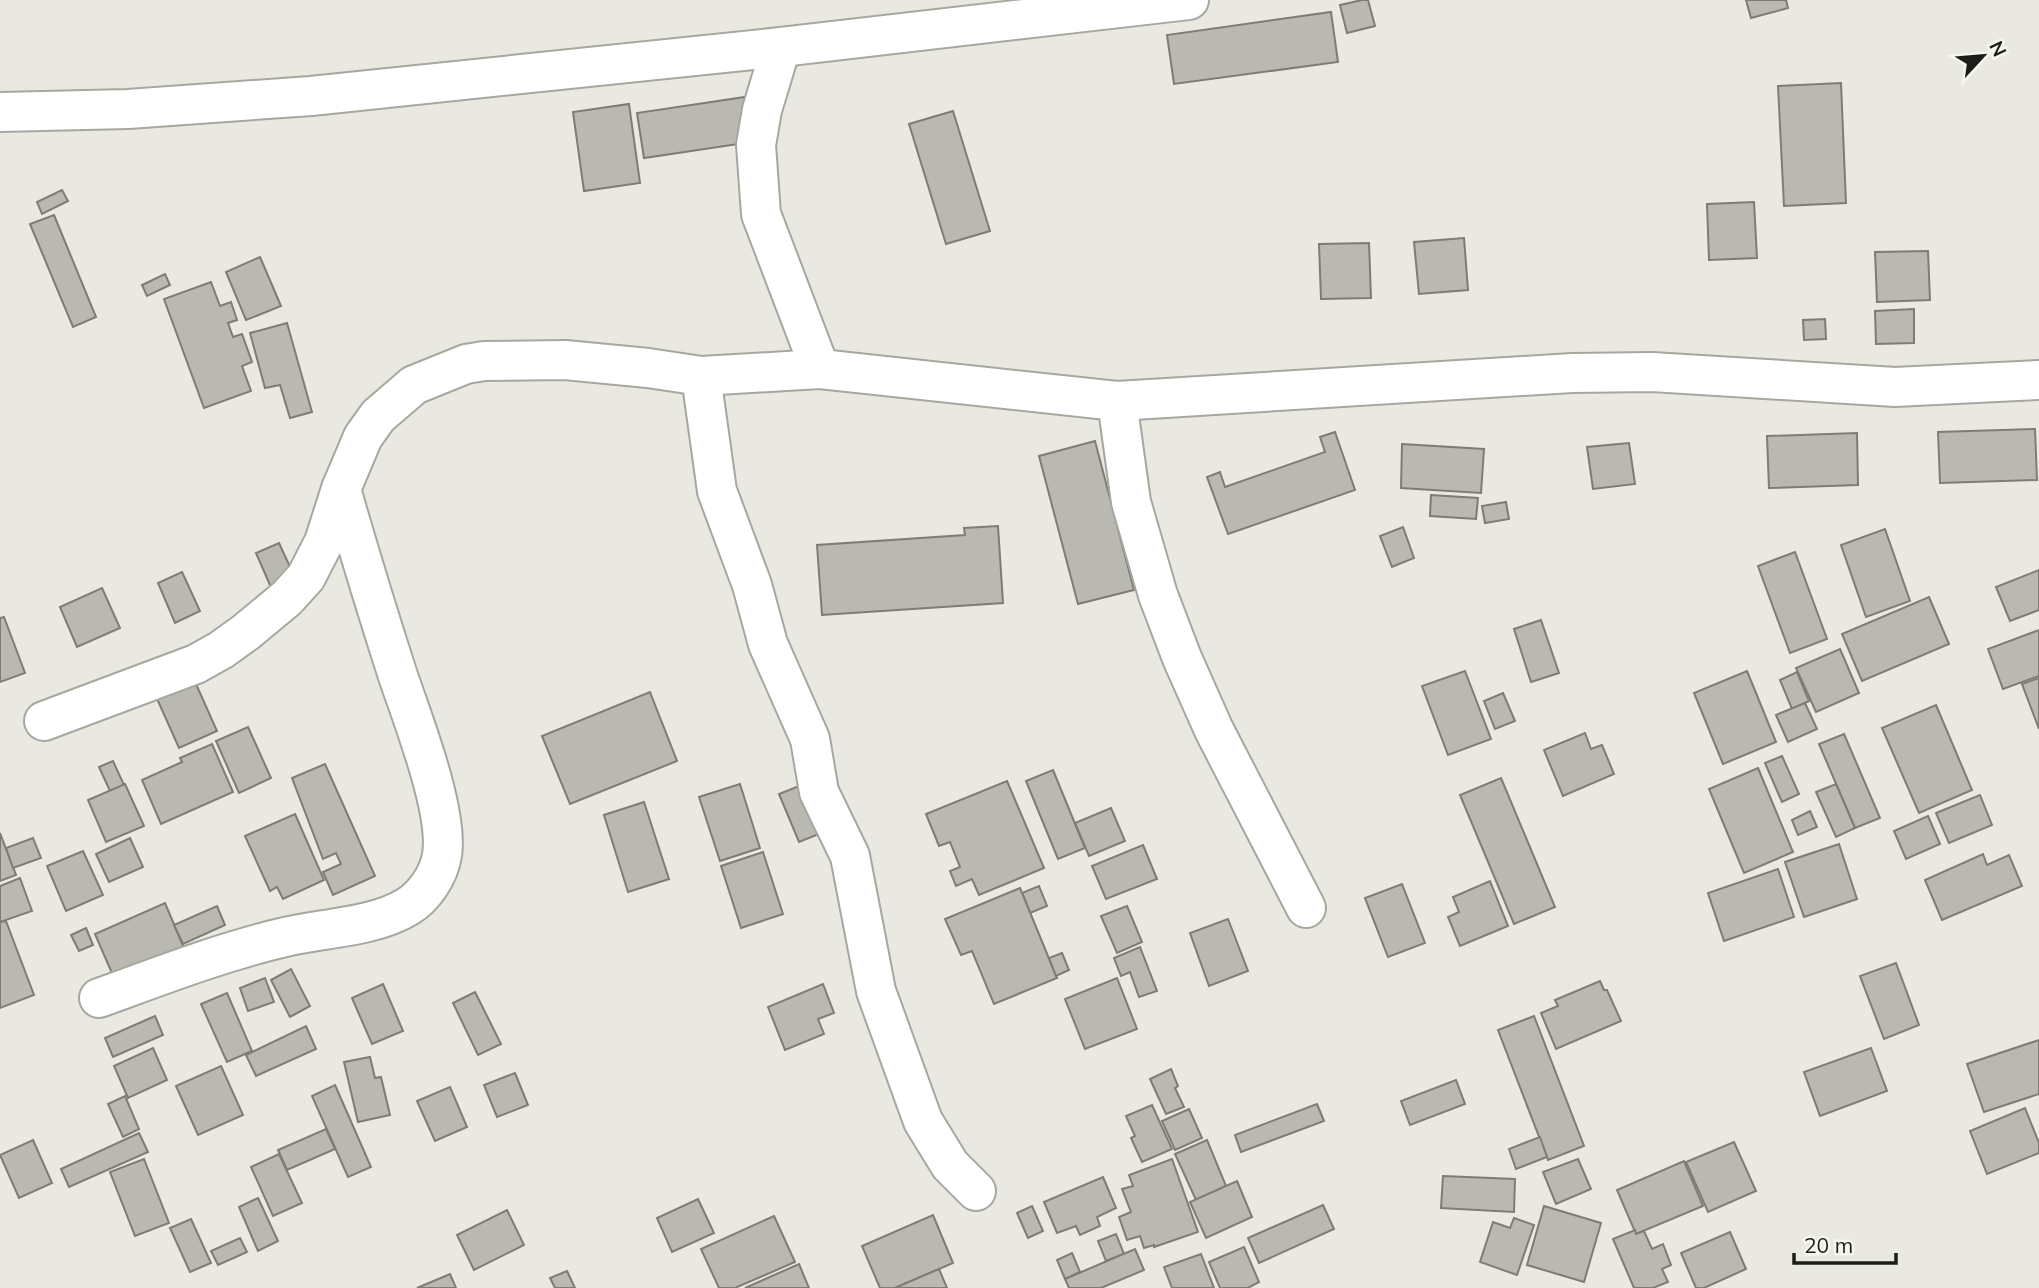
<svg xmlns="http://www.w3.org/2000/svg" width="2039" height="1288" font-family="Mulish,sans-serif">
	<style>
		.building { fill: #bab9b1; stroke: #7d7c75; stroke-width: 2 }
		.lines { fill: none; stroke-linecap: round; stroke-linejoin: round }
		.minor-casing { stroke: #a8a79f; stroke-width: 42 }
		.minor { stroke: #fff; stroke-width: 38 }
	</style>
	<rect width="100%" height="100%" fill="#eae9e1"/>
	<g class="building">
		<path d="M1362,0h6l7,26 -28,7 -7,-28z"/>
		<path d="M1746,0h40l2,8 -37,10z"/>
		<path d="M1331,12l7,50 -164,22 -7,-49z"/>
		<path d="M1841,83l5,120 -62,3 -6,-120z"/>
		<path d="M745,97l7,45 -108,16 -7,-45z"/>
		<path d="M629,104l11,79 -56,8 -11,-79z"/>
		<path d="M953,111l37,120 -44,13 -37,-120z"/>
		<path d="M62,190l6,11 -26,13 -5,-12z"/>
		<path d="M1754,202l3,56 -48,2 -2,-56z"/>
		<path d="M54,215l42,102 -23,10 -43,-103z"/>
		<path d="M1464,238l4,52 -49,4 -5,-52z"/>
		<path d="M1369,243l2,55 -50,1 -2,-55z"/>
		<path d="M1928,251l2,49 -53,2 -2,-50z"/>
		<path d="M260,257l21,49 -35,14 -20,-48z"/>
		<path d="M165,274l5,11 -23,11 -5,-11z"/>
		<path d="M211,282l9,24 11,-4 6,18 -9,3 5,14 9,-3 10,28 -10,4 9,25 -47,17 -40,-109z"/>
		<path d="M1914,309v34l-38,1 -1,-33z"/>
		<path d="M1825,319l1,20 -22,1 -1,-20z"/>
		<path d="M287,323l25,89 -22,6 -10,-33 -15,3 -15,-55z"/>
		<path d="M2035,429l2,51 -97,3 -2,-51z"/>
		<path d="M1335,432l20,58 -127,44 -21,-57 13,-5 5,15 100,-35 -5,-15z"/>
		<path d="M1857,433l1,52 -89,3 -2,-52z"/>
		<path d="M1095,441l39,149 -56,14 -39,-148z"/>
		<path d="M1629,443l6,41 -42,5 -6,-42z"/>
		<path d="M1402,444l82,5 -3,44 -80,-5z"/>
		<path d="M1431,495l47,3 -2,21 -46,-3z"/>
		<path d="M1506,502l3,17 -24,4 -3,-17z"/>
		<path d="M998,526l5,77 -181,12 -5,-70 148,-10 -1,-7z"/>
		<path d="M1403,527l11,31 -22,9 -12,-31z"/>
		<path d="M1885,529l25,72 -44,16 -25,-72z"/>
		<path d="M279,543l18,39 -24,10 -17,-39z"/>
		<path d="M1795,552l32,87 -37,14 -32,-87z"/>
		<path d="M2039,570v40l-29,11 -14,-34z"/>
		<path d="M182,572l18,39 -25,12 -17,-40z"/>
		<path d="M102,588l18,40 -43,19 -17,-40z"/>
		<path d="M1929,597l20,47 -87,37 -20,-47z"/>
		<path d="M4,617l21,56 -25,9v-64z"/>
		<path d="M1541,620l18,53 -28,9 -17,-53z"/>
		<path d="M2039,630v46l-36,13 -15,-40z"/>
		<path d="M1840,649l19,44 -43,19 -20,-44z"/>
		<path d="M1465,671l26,68 -43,16 -26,-69z"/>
		<path d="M1747,671l29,71 -53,22 -29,-71z"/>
		<path d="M1797,672l12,29 -17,8 -12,-29z"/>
		<path d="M192,675l25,56 -38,17 -25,-56z"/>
		<path d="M2039,678v51l-17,-45z"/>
		<path d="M650,692l27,69 -107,43 -28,-68z"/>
		<path d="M1503,693l12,28 -20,8 -11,-28z"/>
		<path d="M1805,703l12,26 -29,13 -12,-27z"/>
		<path d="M1936,705l36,85 -53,23 -37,-85z"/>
		<path d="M248,727l23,51 -32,15 -23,-52z"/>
		<path d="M1585,733l6,16 11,-4 12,29 -51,22 -19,-46z"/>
		<path d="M1844,734l36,84 -25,10 -36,-84z"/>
		<path d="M212,744l21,48 -72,32 -19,-44 40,-18 -2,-4z"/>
		<path d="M1782,756l17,38 -17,8 -17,-39z"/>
		<path d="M113,761l11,24 -14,6 -11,-24z"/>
		<path d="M325,764l50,112 -42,19 -10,-23 18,-8 -5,-11 -13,6 -31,-81z"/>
		<path d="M1758,768l35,84 -49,21 -35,-84z"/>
		<path d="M1053,770l32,78 -27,11 -32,-78z"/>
		<path d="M1501,778l54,129 -41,17 -54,-129z"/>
		<path d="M1007,781l37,87 -65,27 -7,-16 -16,7 -6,-15 10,-4 -10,-25 -11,4 -13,-32z"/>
		<path d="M125,784l19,42 -38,16 -18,-42z"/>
		<path d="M740,784l20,64 -40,13 -21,-64z"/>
		<path d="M804,784l20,48 -25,10 -20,-48z"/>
		<path d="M1836,784l19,44 -19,9 -20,-45z"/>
		<path d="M1980,795l12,30 -43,18 -13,-30z"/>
		<path d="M644,802l25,77 -41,13 -24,-77z"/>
		<path d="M1111,808l14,33 -36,15 -14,-33z"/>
		<path d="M1810,811l7,16 -19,8 -6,-15z"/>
		<path d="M295,814l29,66 -41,19 -6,-12 -7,4 -25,-55z"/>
		<path d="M1928,816l12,28 -34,15 -12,-28z"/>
		<path d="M0,833l16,42 -16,6z"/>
		<path d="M33,838l8,20 -28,10 -7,-20z"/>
		<path d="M130,838l13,29 -34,15 -13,-28z"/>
		<path d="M1839,844l18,55 -53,18 -19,-55z"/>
		<path d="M1143,845l14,34 -51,20 -14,-33z"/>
		<path d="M83,851l20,44 -37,16 -19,-45z"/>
		<path d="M763,852l20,62 -42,14 -20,-62z"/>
		<path d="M1983,854l4,11 22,-10 13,31 -80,34 -17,-40z"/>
		<path d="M1778,869l16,48 -70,24 -16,-48z"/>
		<path d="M20,878l12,33 -32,11v-36z"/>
		<path d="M1490,881l18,45 -48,20 -12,-29 11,-5 -6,-15z"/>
		<path d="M1402,884l23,59 -37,14 -23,-59z"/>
		<path d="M1039,886l8,20 -17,7 -8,-20z"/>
		<path d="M1020,888l37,90 -63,26 -22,-53 -11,4 -16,-36z"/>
		<path d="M165,903l19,45 -70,30 -19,-44z"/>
		<path d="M217,906l8,19 -42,19 -9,-19z"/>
		<path d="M1127,906l15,36 -25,11 -16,-37z"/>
		<path d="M1228,919l20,52 -39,15 -19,-53z"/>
		<path d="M6,921l28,74 -34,13v-86z"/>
		<path d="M86,928l7,17 -14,6 -8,-16z"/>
		<path d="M1140,947l17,44 -18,6 -9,-25 -9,4 -7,-18z"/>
		<path d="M1062,953l7,17 -13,6 -7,-18z"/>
		<path d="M1896,963l23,62 -35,14 -24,-63z"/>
		<path d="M291,969l19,37 -20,11 -19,-37z"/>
		<path d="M265,978l9,24 -26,9 -8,-23z"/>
		<path d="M1117,978l20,51 -52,20 -20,-50z"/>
		<path d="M1600,981l4,9h3l14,31 -65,28 -15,-36 17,-7 -3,-6z"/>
		<path d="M383,984l20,47 -31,13 -20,-46z"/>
		<path d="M823,984l11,29 -16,6 6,15 -39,16 -17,-43z"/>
		<path d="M475,992l26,52 -23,11 -25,-52z"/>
		<path d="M227,993l25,58 -25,11 -26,-58z"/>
		<path d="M155,1016l8,19 -50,22 -8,-19z"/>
		<path d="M1534,1016l50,130 -36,14 -50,-130z"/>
		<path d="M306,1026l10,23 -60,27 -10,-21z"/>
		<path d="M2039,1040v54l-55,18 -17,-48z"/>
		<path d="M153,1048l14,32 -39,18 -14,-32z"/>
		<path d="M1871,1048l16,43 -67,25 -16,-44z"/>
		<path d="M370,1057l5,21 6,-1 9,38 -32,7 -14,-60z"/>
		<path d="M221,1066l22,49 -45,20 -22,-49z"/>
		<path d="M1171,1069l7,17 -3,2 9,19 -18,7 -16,-35z"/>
		<path d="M515,1073l13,32 -31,12 -13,-32z"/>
		<path d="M1456,1080l9,24 -55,21 -9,-24z"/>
		<path d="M335,1085l36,82 -23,10 -36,-81z"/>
		<path d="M450,1087l17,40 -32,14 -18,-40z"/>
		<path d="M125,1096l14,33 -16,8 -15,-33z"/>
		<path d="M1317,1104l7,17 -83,31 -6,-17z"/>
		<path d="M1152,1105l20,44 -30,13 -11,-24 4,-2 -9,-20z"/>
		<path d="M2025,1108l14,35v10l-52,21 -17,-43z"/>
		<path d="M1189,1109l13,29 -27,12 -13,-29z"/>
		<path d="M326,1129l9,20 -48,21 -9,-20z"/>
		<path d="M139,1133l9,19 -79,35 -8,-18z"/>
		<path d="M1540,1137l7,20 -31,12 -7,-20z"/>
		<path d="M33,1140l19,43 -33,15 -19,-43z"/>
		<path d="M1207,1140l19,46 -30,14 -21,-46z"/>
		<path d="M1734,1142l22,49 -48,21 -22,-50z"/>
		<path d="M279,1154l23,49 -29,13 -22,-49z"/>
		<path d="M144,1159l25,64 -34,13 -25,-64z"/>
		<path d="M1172,1159l26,73 -44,15v-2l-10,3 -4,-12 -13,4 -8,-23 12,-5 -9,-23 11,-3 -4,-11z"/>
		<path d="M1578,1159l13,30 -35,15 -13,-32z"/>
		<path d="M1684,1161l19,45 -67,28 -19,-44z"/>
		<path d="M1443,1176l72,3 -1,33 -73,-4z"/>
		<path d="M1103,1177l13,31 -19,9 3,9 -20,9 -4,-9 -19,7 -13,-31z"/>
		<path d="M1237,1181l15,36 -46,21 -16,-36z"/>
		<path d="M258,1198l20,43 -20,10 -19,-44z"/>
		<path d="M698,1199l16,34 -42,19 -15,-34z"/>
		<path d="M1323,1205l11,24 -75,34 -11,-25z"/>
		<path d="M1032,1206l11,25 -15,7 -11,-25z"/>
		<path d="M1544,1206l57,17 -17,59 -57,-17z"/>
		<path d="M507,1210l17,35 -50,25 -17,-35z"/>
		<path d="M933,1215l20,48 -58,25h-15l-18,-42z"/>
		<path d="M774,1216l21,46 -60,26h-16l-18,-39z"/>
		<path d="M1514,1218l20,7 -17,50 -37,-13 13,-40 17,6z"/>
		<path d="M191,1219l20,44 -21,9 -20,-44z"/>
		<path d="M1635,1230l1,4 8,-3 8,18 11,-5 8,21 -9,4 6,13 -15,6h-19l-21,-49z"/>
		<path d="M1730,1232l16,37 -42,19h-8l-15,-35z"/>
		<path d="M1116,1234l8,20 -18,7 -8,-20z"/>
		<path d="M240,1238l7,14 -29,13 -7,-14z"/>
		<path d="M1244,1247l15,35 -11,6h-28l-11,-26z"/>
		<path d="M1135,1249l9,21 -43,18h-32l-4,-9z"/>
		<path d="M1072,1253l8,19 -15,7 -8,-19z"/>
		<path d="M1201,1254l13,34h-42l-8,-21z"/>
		<path d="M799,1264l10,24h-64z"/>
		<path d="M939,1269l8,19h-52z"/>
		<path d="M567,1271l8,17h-20l-5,-10z"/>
		<path d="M450,1274l6,14h-39z"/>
	</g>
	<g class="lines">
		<defs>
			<g id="minor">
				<path d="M781,47l-19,63 -6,35 5,69 59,155"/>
				<path d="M0,112l128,-3 183,-13 470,-49 408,-47"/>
				<path d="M701,376l16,115 35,94 16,59 42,95 9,53 31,64 26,135 47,130 27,44 26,26"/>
				<path d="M1117,401l14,101 27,93 24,63 32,72 92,178"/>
				<path d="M44,721l152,-57 25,-14 25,-18 41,-34 19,-21 18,-35 17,-53 22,-52 15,-21 36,-31 52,-21 18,-3 81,-1 83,8 53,8 119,-7 297,32 455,-28 80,-1 243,15 144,-7"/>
				<path d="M99,998c61,-22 122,-46 186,-61 38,-9 89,-10 122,-30 17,-10 32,-32 35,-52 7,-43 -29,-135 -44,-179 -20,-62 -39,-124 -57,-187"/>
			</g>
		</defs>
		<use href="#minor" class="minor-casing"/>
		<use href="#minor" class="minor"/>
	</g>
	<g transform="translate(1983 56) rotate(64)" stroke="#f7f6ee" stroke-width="5" paint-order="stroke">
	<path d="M0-5L12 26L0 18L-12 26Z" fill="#1c1c19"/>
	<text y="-10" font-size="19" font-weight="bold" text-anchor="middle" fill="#1c1c19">N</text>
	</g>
	<path d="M1794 1253v10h102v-10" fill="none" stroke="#1c1c19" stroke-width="3.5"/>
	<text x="1804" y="1253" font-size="21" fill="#1c1c19" stroke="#f7f6ee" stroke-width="5" paint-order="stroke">20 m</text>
</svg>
